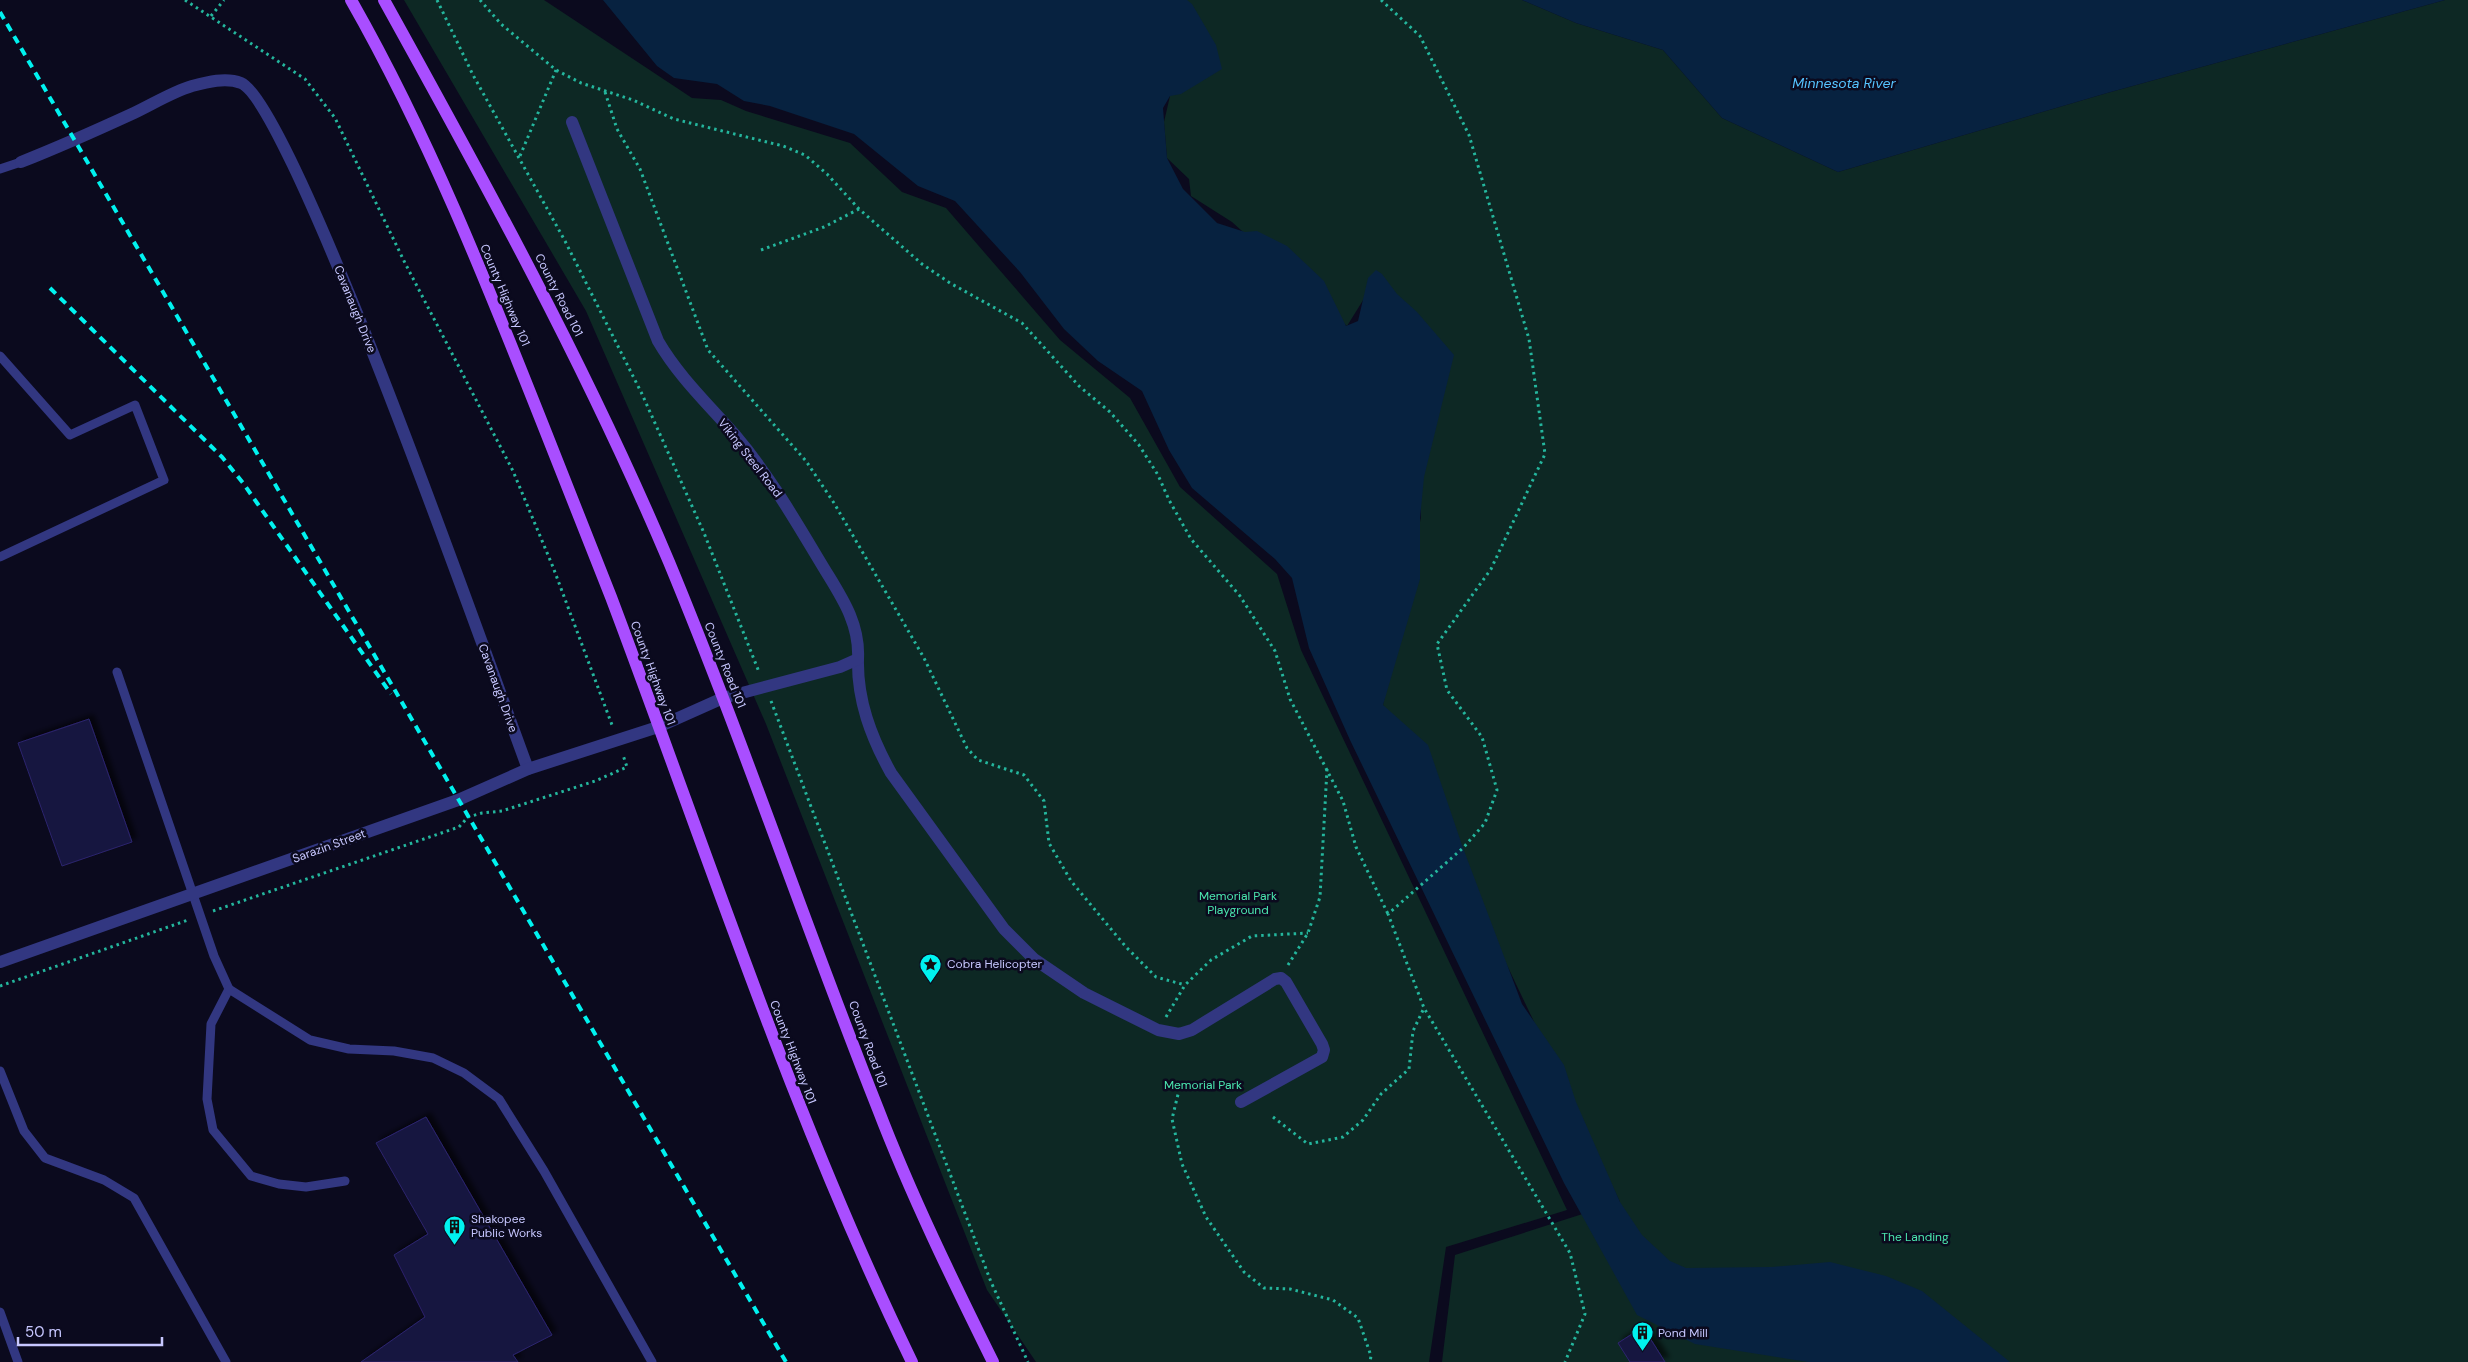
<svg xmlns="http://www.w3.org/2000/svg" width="2468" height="1362" font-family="'DM Sans',sans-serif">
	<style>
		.green { fill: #0d2824 }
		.water { fill: #072240 }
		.building { fill: #191540; stroke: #2b256e; filter: url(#shadow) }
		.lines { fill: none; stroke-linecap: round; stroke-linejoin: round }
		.path { stroke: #24b69d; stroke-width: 3; stroke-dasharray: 2.5 4; stroke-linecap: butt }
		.lane { stroke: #323781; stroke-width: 9 }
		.street { stroke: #323781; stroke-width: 12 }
		.primary { stroke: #a94eff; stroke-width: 12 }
		.rail { stroke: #00f2ef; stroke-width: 4; stroke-dasharray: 8 6; stroke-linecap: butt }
		.labels { text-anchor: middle; stroke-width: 5; stroke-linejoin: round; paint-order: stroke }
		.street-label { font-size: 12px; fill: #c7c7ff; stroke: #0b0a1e }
		.park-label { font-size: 12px; fill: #4be7af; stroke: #0b0a1e }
		.poi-label { font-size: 12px; fill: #c7c7ff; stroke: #0b0a1e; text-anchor: start }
		.water-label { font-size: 14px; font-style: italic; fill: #55c3ff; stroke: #0b0a1e }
	</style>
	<defs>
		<filter id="shadow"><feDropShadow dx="4.5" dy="-4.5" stdDeviation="2.5" flood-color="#0009"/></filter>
	</defs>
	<rect width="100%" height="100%" fill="#0b0a1e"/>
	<g class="green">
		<path d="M404,0h140l148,98 29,2 25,11 104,32 52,49 44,16 114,132 70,58 50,89 97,87 24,76 266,560 -121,37 -17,115h-393l-49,-72 -221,-566 -180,-413z"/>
		<path d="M1172,0h350l54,23 87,27 59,68 116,54 269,-79 338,-93h23v1362h-1026l13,-107 165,-53 -237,-497 38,-188v-14l-51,-214 -23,37 -115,-104 -41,-26 -2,-17 -22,-21 -3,-36 6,-26z"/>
	</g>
	<g class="water">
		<path d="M603,0h584l5,4 24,41 6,24 -41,25 -11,2 -7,12 4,50 16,31 34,34 28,9 12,-1 30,15 37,35 22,45 12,-5 10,-43 8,-8 6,4 15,20 20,18 37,43 -30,122 -4,42v60l-37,126 45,40 35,103 59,156 42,61 12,37 44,100 22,33 28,26 16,7 86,-1 58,-5 56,14 36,15 88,71h-202l-113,-18 -58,-29 -73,-132 -214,-443 -41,-92 -17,-70 -17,-19 -83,-71 -23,-38 -27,-59 -44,-30 -34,-32 -44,-57 -65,-71 -37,-15 -64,-52 -84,-28 -26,-5 -27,-17 -43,-6 -17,-12z"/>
		<path d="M1522,0h923l-338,93 -269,79 -116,-54 -59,-68 -87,-27z"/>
	</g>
	<g class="building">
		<path d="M89,719l43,123 -70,24 -44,-123z"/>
		<path d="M426,1117l126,218 -39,20 5,7h-157l64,-45 -31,-62 34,-21 -52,-91z"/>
		<path d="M1643,1327l22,35h-35l-12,-19z"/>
	</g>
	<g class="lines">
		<g class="path">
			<path d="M185,0l120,79 30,39 70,145 108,208 40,96 59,158"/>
			<path d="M437,0l36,75 92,166 77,153 62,139 55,139"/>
			<path d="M480,0l21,24 55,46 25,13 52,17 41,19 109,27 22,9 22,19 32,35 63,55 28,19 72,40 57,63 31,26 29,33 19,30 11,25 22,39 49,57 35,55 15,48 53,102 13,46 32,67"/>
			<path d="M1381,0l39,36 49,99 60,204 16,115 -54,115 -54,75 10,46 35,47 15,53 -12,33 -22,25 -75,66 36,94 146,245 15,61 -20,48"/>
			<path d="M211,16l13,-16"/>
			<path d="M605,92l12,37 23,40 68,181 98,111 28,42 90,155 43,90 11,12 46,15 20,26 5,42 22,38 55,66 30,30 29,8"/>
			<path d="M520,156l36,-86"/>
			<path d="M761,250l63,-23 35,-18"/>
			<path d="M771,701l220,581 37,80"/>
			<path d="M213,911l246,-84 9,-10 14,-4 20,-2 93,-30 32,-14 -4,-12"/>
			<path d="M1288,965l20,-32 12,-36 7,-128"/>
			<path d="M0,986l188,-66"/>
			<path d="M1166,1017l19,-32 26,-25 41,-24 56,-3"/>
			<path d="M1181,1082l-9,37 10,45 24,53 38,55 20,16 26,1 43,11 25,18 13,38 -1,6"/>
			<path d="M1273,1117l35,27 35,-7 20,-17 18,-26 28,-25 4,-38 11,-23"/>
		</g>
		<g class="lane">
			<path d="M0,169l21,-7"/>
			<path d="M0,356l70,79 65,-30 29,75 -164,77"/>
			<path d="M117,672l97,284 15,33 -18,35 -4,75 6,31 38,46 28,8 27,3 39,-6"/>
			<path d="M229,989l81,51 39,9 45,2 39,7 31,15 35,26 45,72 108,191"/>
			<path d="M0,1071l24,60 21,27 59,22 30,18 92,164"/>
			<path d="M0,1312l18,50"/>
		</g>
		<g class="street">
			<path d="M21,162c38,-15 76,-32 113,-49 19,-9 38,-21 58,-27 15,-4 34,-9 49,-3 52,21 254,598 287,686"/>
			<path d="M858,659c-1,41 13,78 33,114l113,156 30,30 50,34 74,37 21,4 13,-4 83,-51 6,-1 5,4 36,62 2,6 -2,7 -81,45"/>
			<path d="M0,962l458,-162 70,-31 130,-42 65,-29 117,-31 18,-8c2,-37 -18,-64 -36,-94 -27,-45 -53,-90 -87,-130 -27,-31 -56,-58 -77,-94l-86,-219"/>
		</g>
		<g class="primary">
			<path d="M351,0c77,135 135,281 192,425 23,58 46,115 68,172 97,257 181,518 301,765"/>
			<path d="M384,0c102,184 203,368 285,562 75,181 137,366 209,547 33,86 74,170 115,253"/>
		</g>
		<g class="rail">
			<path d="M0,12l786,1350"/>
			<path d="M50,288l172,169 21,26 148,211"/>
		</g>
	</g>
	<defs>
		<symbol id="sight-pin" viewBox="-11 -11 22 30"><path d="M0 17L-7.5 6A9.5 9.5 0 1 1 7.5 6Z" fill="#00f2ef" stroke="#0b0a1e"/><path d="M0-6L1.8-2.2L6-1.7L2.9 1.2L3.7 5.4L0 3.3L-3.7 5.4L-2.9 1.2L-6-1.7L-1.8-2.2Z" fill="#111"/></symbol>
		<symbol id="building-pin" viewBox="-11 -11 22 30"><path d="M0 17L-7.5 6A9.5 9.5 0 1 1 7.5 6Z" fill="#00f2ef" stroke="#0b0a1e"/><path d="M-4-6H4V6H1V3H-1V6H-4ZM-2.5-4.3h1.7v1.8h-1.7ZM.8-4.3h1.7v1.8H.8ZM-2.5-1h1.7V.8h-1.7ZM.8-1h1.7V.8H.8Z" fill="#111"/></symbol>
	</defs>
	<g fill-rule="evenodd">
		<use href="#sight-pin" x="918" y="952" width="25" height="34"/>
		<use href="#building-pin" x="442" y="1214" width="25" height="34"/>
		<use href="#building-pin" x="1630" y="1320" width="25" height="34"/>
	</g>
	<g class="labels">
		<g class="street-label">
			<text transform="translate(505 295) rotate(67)" y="4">County Highway 101</text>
			<text transform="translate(559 295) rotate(63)" y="4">County Road 101</text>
			<text transform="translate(355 309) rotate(68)" y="4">Cavanaugh Drive</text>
			<text transform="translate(750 458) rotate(52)" y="4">Viking Steel Road</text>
			<text transform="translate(725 665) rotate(68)" y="4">County Road 101</text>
			<text transform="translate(653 673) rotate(70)" y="4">County Highway 101</text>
			<text transform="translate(498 688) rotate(70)" y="4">Cavanaugh Drive</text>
			<text transform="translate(329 846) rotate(-20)" y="4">Sarazin Street</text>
			<text transform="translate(868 1044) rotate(70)" y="4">County Road 101</text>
			<text transform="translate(793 1052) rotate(69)" y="4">County Highway 101</text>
		</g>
		<g class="park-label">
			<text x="1238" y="900">Memorial Park<tspan x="1238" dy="14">Playground</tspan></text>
			<text x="1203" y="1089">Memorial Park</text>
			<text x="1915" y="1241">The Landing</text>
		</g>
		<g class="poi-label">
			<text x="947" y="968">Cobra Helicopter</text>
			<text x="471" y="1223">Shakopee<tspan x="471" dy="14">Public Works</tspan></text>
			<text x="1658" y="1337">Pond Mill</text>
		</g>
		<g class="water-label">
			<text x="1844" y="88">Minnesota River</text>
		</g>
	</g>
	<path d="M18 1337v8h144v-8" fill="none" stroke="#c7c7ff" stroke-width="2.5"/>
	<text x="25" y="1337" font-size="15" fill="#c7c7ff" stroke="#0b0a1e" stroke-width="4" paint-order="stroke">50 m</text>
</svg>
